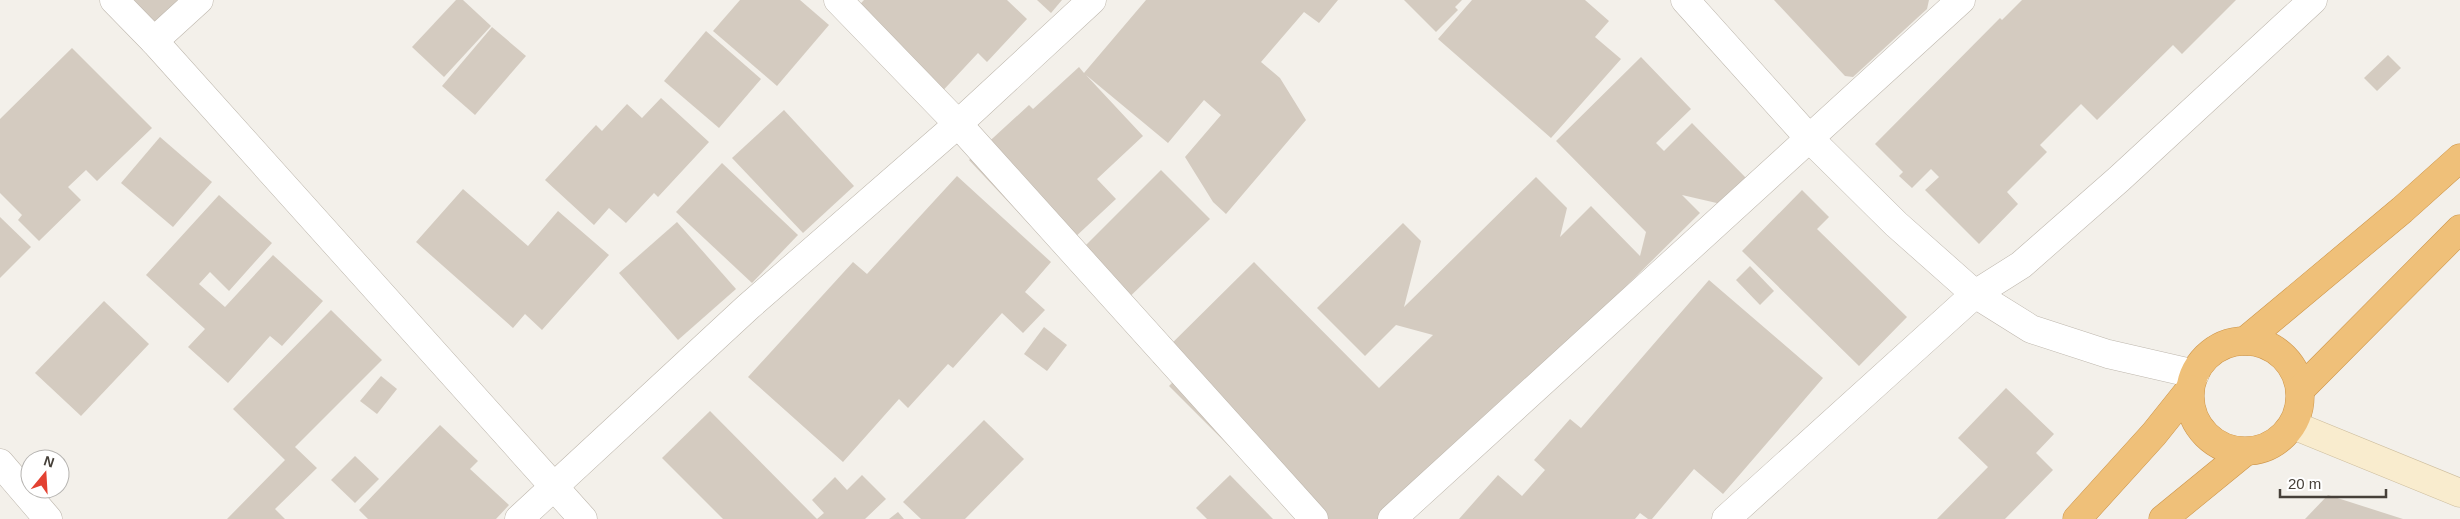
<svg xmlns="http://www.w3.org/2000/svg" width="2460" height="519" font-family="Arial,sans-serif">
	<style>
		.building { fill: #d4cbc0 }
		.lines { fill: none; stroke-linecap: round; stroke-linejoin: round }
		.street-casing { stroke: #beb7ad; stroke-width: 29 }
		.secondary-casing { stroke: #cebe9e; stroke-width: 29 }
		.highway-casing { stroke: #cd954a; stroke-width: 29 }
		.street { stroke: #fff; stroke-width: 28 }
		.secondary { stroke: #f9ecce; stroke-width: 28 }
		.highway { stroke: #efc079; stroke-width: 28 }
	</style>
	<rect width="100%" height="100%" fill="#f3f0ea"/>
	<g class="building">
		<path d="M125,0h81l-36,40z"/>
		<path d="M456,0h7l28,26 -47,51 -32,-30z"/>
		<path d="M740,0h60l29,25 -52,61 -64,-55z"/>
		<path d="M864,0h143l20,19 -40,43 -9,-9 -42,45 -88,-81z"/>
		<path d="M1037,0h25l-11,13z"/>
		<path d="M1146,0h192l-19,23 -15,-11 -43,50 19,16 26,42 -80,94 -13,-12 -28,-45 36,-42 -17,-15 -36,43 -82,-68 57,61 -46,43 19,20 -59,55 -88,-94 60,-55 4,4 46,-42 5,6z"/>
		<path d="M1404,0h58l-7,7 3,3 -22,22z"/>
		<path d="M1472,0h113l24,21 -14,16 26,22 -70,79 -113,-99z"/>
		<path d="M1774,0h155l-2,9 -74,68 -8,-1z"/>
		<path d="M2022,0h214l-54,54 -9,-9 -76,75 -16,-16 -41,41 7,7 -40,40 11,12 -39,40 -54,-54 14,-13 -8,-8 -19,19 -13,-12 4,-4 -28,-28 125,-126 2,2z"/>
		<path d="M492,27l34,29 -51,59 -33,-29z"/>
		<path d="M706,31l55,48 -42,49 -55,-47z"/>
		<path d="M72,48l80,80 -55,53 -11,-11 -18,17 13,13 -42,41 -21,-21 4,-5 -22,-22v-74z"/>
		<path d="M2388,55l13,13 -24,23 -13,-13z"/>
		<path d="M1641,57l50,52 -35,34 8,8 28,-28 55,56 -26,25 -39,-9 18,18 -309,306h-89l-133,-133 4,-4 -20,-20 101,-100 125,126 54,-53 -37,-10 -31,31 -48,-48 86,-85 18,18 -17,66 132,-130 31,31 -7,29 31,-31 49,50 6,-24 -90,-91z"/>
		<path d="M661,98l48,44 -51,55 -4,-4 -28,30 -17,-15 -15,17 -49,-45 51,-55 6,6 25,-27 15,14z"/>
		<path d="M784,110l70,76 -51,47 -71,-75z"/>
		<path d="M160,137l52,45 -39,45 -52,-44z"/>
		<path d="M722,163l76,72 -46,48 -76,-71z"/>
		<path d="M1161,170l49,49 -94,91 -48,-47z"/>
		<path d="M957,176l94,86 -26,30 20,18 -22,23 -21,-20 -49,55 -5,-4 -40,44 -9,-9 -56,63 -95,-85 105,-115 14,12z"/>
		<path d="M463,189l65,57 30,-35 51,44 -67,75 -17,-16 -12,14 -97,-86z"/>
		<path d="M1802,190l27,27 -12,12 90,88 -48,49 -117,-115z"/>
		<path d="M219,195l53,48 -43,48 -19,-19 -11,12 26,23 48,-52 50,46 -41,45 -12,-10 -42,47 -40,-36 17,-18 -59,-54z"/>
		<path d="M0,217l31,30 -31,31z"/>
		<path d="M677,222l59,67 -58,51 -59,-67z"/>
		<path d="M1750,266l24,25 -14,14 -24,-25z"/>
		<path d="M1709,280l114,98 -100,116 -29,-25 -42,50h-4l-8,-6 -5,6h-176l39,-44 24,21 23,-26 -11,-10 36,-41 11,9z"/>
		<path d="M104,301l45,43 -68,72 -46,-43z"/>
		<path d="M331,310l51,50 -87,87 22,21 -42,41 10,10h-58l58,-59 -52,-51z"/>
		<path d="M1044,327l23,18 -20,26 -23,-17z"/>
		<path d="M381,376l16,13 -20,25 -17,-13z"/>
		<path d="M2006,388l48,46 -18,19 17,17 -48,49h-68l51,-52 -30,-29z"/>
		<path d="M710,411l107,108h-94l-61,-61z"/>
		<path d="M984,420l40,39 -59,60h-44l-18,-17z"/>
		<path d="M440,425l38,36 -8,8 39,36 -13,14h-128l-9,-9z"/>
		<path d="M355,456l24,23 -24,24 -24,-23z"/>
		<path d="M862,475l24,24 -21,20h-48l7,-6 -12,-13 23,-23 12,13z"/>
		<path d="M1230,475l43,44h-66l-11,-11z"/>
		<path d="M2328,495l75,24h-98z"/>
		<path d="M898,512l6,7h-15z"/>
	</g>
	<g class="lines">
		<defs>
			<g id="street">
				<path d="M114,0l40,41 429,478"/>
				<path d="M838,0l120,124 356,395"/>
				<path d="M1685,0l124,138 87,86 79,70 56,35 77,25 87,20"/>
				<path d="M154,41l45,-41"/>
				<path d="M0,463l48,56"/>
				<path d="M519,519l229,-212 210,-183 134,-124"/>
				<path d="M1392,519l569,-519"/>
				<path d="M1726,519l249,-225 46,-29 98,-86 194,-179"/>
			</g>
			<path id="secondary" d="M2293,425l167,68"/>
			<g id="highway">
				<circle cx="2245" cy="396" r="55"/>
				<path d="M2245,341l157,-131 58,-52"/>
				<path d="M2300,390l160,-161"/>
				<path d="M2077,519l77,-85 36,-45"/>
				<path d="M2163,519l82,-67"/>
			</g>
		</defs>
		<use href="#street" class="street-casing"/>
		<use href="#secondary" class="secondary-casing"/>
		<use href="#highway" class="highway-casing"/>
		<use href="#street" class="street"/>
		<use href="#secondary" class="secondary"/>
		<use href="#highway" class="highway"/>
	</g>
	<g transform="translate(45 474) rotate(18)"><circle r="24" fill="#ffffff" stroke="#b5b3b0"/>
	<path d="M0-4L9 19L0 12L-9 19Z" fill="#e34131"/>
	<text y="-8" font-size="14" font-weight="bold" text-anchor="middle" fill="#464039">N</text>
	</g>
	<path d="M2280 489v8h106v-8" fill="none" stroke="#464039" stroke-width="2.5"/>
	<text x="2288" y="489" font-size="15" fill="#464039" stroke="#ffffff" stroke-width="4" paint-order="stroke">20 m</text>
</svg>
